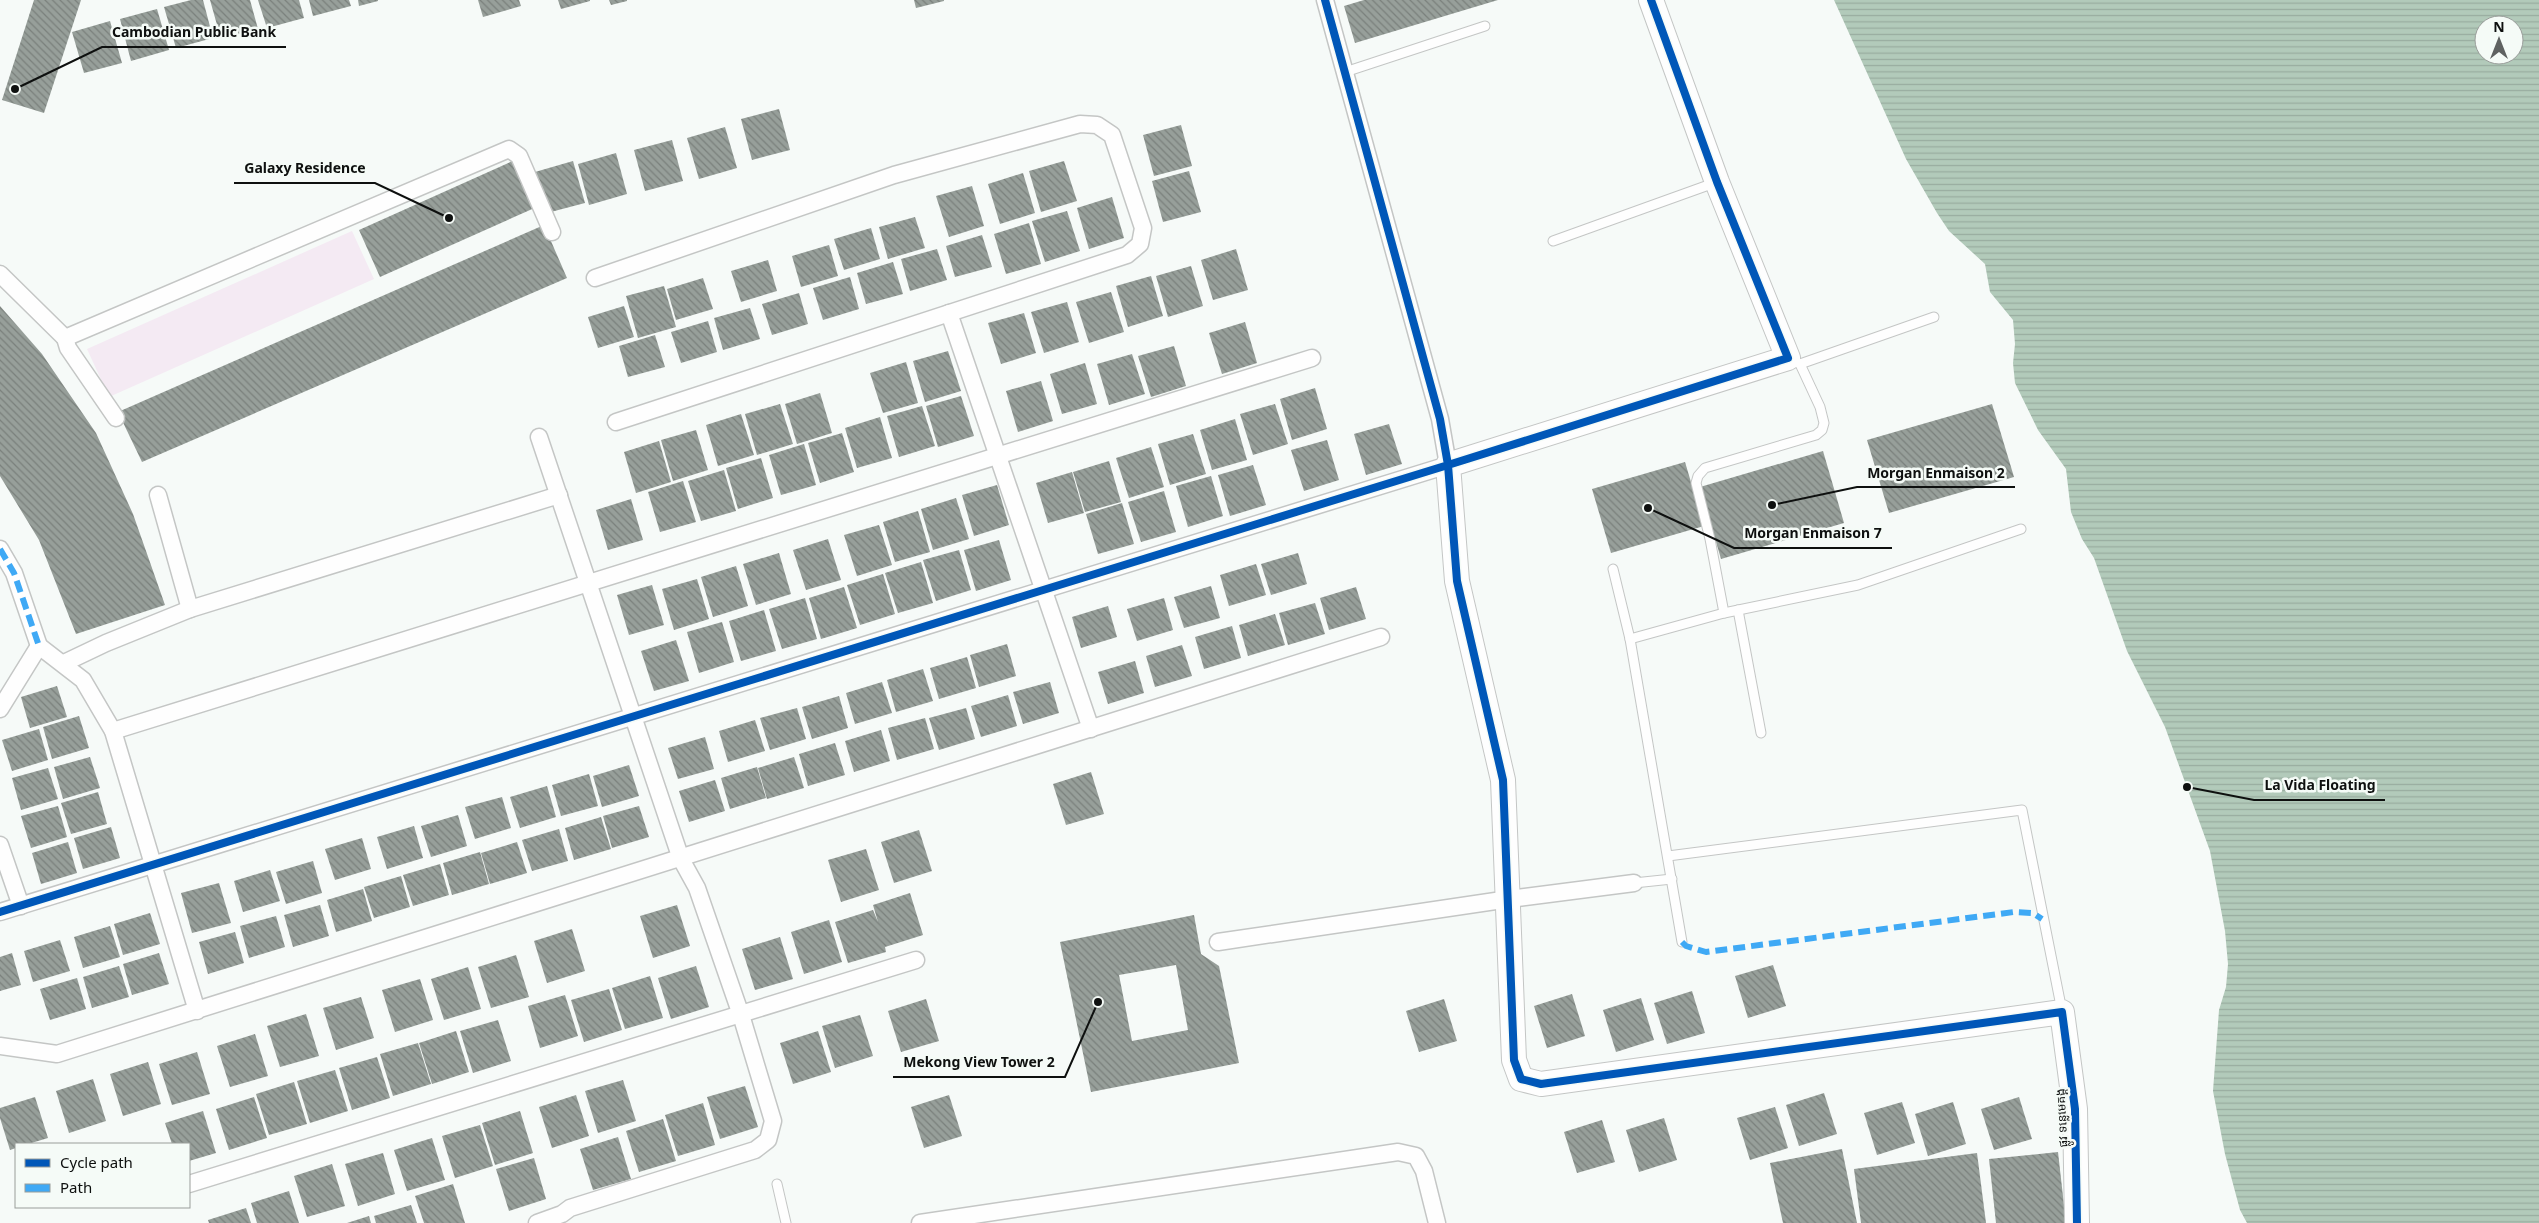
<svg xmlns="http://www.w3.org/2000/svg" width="2539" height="1223" font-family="'Noto Sans','Noto Sans Khmer',sans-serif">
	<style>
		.green { fill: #f4eaf3 }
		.water { fill: url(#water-rules); fill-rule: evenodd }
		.building { fill: url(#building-back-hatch); fill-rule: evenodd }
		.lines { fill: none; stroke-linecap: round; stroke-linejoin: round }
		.lane-casing { stroke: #c4c6c5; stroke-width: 11 }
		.street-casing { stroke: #c4c6c5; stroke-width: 19 }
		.secondary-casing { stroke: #c4c6c5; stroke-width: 26 }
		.lane { stroke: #fefefe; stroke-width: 9 }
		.street { stroke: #fefefe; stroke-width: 16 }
		.secondary { stroke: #fefefe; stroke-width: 24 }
		.quiet { stroke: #3fa9f5; stroke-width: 6; stroke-dasharray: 12 6; stroke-linecap: butt }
		.cycleway-casing { stroke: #f5fbf7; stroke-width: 11 }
		.cycleway { stroke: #0057b8; stroke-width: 8 }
		.labels { text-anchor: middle; stroke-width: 5; stroke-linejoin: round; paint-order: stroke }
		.street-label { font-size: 12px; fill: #0e100f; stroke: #f5fbf7 }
		.leader { fill: none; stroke: #0e100f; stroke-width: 2 }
		.callout-dot { fill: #0e100f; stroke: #f5fbf7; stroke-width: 2 }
		.callout-label { font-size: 14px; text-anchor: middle; font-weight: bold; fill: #0e100f; stroke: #f5fbf7; stroke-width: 5; stroke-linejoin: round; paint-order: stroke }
	</style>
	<defs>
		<pattern id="water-rules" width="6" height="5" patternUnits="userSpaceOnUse" patternTransform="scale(1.25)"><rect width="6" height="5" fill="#b2caba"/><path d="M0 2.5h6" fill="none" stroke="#98ac9f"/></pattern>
		<pattern id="building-back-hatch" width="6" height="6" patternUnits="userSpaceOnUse" patternTransform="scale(1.25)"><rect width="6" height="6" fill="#979f9a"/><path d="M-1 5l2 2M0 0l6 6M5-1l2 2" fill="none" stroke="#7a807c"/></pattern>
	</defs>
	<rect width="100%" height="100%" fill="#f6faf8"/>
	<path class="green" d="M352,231l22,48 -265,118 -22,-48z"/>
	<path class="water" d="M1834,0h705v1223h-292l-7,-13 -15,-56 -12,-63 6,-81 7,-23 2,-23 -3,-33 -15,-80 -45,-124 -38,-76 -33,-93 -12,-19 -11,-27 -5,-43 -28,-39 -23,-47 -2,-20 2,-19 -2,-24 -23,-28 -5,-28 -36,-33 -12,-18 -31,-54zM2484,25h30v30h-30z"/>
	<g class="building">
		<path d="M34,0h47l-37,113 -42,-13z"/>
		<path d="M191,0h12l10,38 -37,10 -12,-41z"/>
		<path d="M210,0h40l8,29 -37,10z"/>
		<path d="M258,0h41l5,18 -37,10z"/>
		<path d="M309,0h40l2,6 -38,10z"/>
		<path d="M358,0h20v1l-19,5z"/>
		<path d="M478,0h41l2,6 -38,11z"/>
		<path d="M558,0h32v1l-29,8z"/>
		<path d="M609,0h18v1l-16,4z"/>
		<path d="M914,0h30v1l-28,7z"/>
		<path d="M1364,0h134l-143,43 -11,-37z"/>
		<path d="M157,9l12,41 -38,11 -11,-42z"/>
		<path d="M110,21l12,42 -38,10 -12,-41z"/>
		<path d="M779,109l11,41 -38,10 -11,-41z"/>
		<path d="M1181,125l11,41 -38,10 -11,-41z"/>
		<path d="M725,127l12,41 -38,11 -12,-41z"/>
		<path d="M672,140l11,41 -38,10 -11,-41z"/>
		<path d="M616,153l11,41 -38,11 -11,-41z"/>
		<path d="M517,159l22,47 -159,71 -21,-47z"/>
		<path d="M573,161l12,42 -38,10 -12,-41z"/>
		<path d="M1064,161l13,40 -36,11 -12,-41z"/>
		<path d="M1189,171l12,41 -38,10 -11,-41z"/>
		<path d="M1023,173l12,40 -35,11 -12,-40z"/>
		<path d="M972,186l12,40 -35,11 -13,-41z"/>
		<path d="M1112,197l12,41 -35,11 -12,-41z"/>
		<path d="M1067,211l13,40 -35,11 -13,-41z"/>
		<path d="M915,217l10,31 -37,11 -9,-32z"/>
		<path d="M1029,223l12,41 -35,10 -12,-40z"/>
		<path d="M544,225l23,53 -425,184 -24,-50z"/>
		<path d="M871,228l9,31 -36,11 -10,-31z"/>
		<path d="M982,235l10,32 -37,10 -9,-31z"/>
		<path d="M829,245l9,31 -37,11 -9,-31z"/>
		<path d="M937,249l10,31 -37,11 -9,-32z"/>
		<path d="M1236,249l12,41 -35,10 -12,-40z"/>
		<path d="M768,260l9,31 -36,11 -10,-31z"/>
		<path d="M893,262l10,32 -37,10 -9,-31z"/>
		<path d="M1191,266l12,40 -35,11 -12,-41z"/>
		<path d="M1151,276l12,40 -35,11 -12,-41z"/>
		<path d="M850,277l9,32 -36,11 -10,-32z"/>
		<path d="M703,278l10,31 -37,11 -9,-31z"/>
		<path d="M664,286l12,41 -38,11 -12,-42z"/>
		<path d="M1111,292l13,40 -35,11 -13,-41z"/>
		<path d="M799,293l9,31 -36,11 -10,-31z"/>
		<path d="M1067,302l12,40 -35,11 -13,-41z"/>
		<path d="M0,306l42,48 54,79 37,81 32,91 -89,29 -37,-94 -39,-64z"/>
		<path d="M624,306l10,31 -36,11 -10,-31z"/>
		<path d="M750,308l10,31 -37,11 -9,-32z"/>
		<path d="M1024,313l12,40 -35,11 -13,-41z"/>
		<path d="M708,321l9,31 -36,11 -10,-31z"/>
		<path d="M1245,322l12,41 -35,11 -13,-41z"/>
		<path d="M655,335l10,32 -37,10 -9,-31z"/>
		<path d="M1174,346l12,40 -35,11 -13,-41z"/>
		<path d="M948,351l13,40 -36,11 -12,-41z"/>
		<path d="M1132,354l13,40 -36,11 -12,-41z"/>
		<path d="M906,362l12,41 -35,10 -13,-40z"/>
		<path d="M1085,363l12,41 -35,10 -12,-40z"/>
		<path d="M1041,381l12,40 -35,11 -12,-41z"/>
		<path d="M1315,388l12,41 -35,11 -12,-41z"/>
		<path d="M820,393l12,40 -35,11 -12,-40z"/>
		<path d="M961,396l13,40 -36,11 -12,-41z"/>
		<path d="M780,404l13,40 -36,11 -12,-41z"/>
		<path d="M1275,404l13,40 -35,11 -13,-41z"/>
		<path d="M1992,404l22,73 -125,36 -22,-73z"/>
		<path d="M922,406l13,40 -36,11 -12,-41z"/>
		<path d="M741,414l13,41 -36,11 -12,-41z"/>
		<path d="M880,417l12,41 -35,10 -12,-40z"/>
		<path d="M1235,419l12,41 -35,10 -12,-40z"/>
		<path d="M1389,424l13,40 -36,11 -12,-41z"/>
		<path d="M696,430l12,40 -35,11 -12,-41z"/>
		<path d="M842,433l12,39 -34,11 -12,-40z"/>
		<path d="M1193,434l13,40 -36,11 -12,-41z"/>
		<path d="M1327,440l12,40 -35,11 -13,-41z"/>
		<path d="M659,441l12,41 -35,11 -12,-41z"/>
		<path d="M804,444l12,41 -35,10 -12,-40z"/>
		<path d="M1151,447l13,40 -35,11 -13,-40z"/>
		<path d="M1823,451l21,72 -123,36 -21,-72z"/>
		<path d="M761,458l12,40 -35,11 -12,-41z"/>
		<path d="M1109,461l12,41 -36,10 -12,-40z"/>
		<path d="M1685,462l19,64 -93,27 -19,-64z"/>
		<path d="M1253,465l13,40 -36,11 -12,-41z"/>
		<path d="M724,470l12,41 -35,10 -13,-40z"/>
		<path d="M1072,472l12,41 -36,10 -12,-40z"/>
		<path d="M1211,476l12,40 -35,11 -12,-41z"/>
		<path d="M683,481l13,41 -36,10 -12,-40z"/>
		<path d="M997,485l12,40 -35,11 -12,-41z"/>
		<path d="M1164,491l12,41 -35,10 -13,-40z"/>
		<path d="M956,498l13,41 -36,11 -12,-41z"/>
		<path d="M631,499l12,41 -35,10 -12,-40z"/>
		<path d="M1122,503l12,41 -36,10 -12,-40z"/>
		<path d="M918,511l12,41 -35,10 -12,-40z"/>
		<path d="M879,525l13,40 -35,11 -13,-41z"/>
		<path d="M828,539l13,41 -35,10 -13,-40z"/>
		<path d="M999,540l12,40 -35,11 -12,-41z"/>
		<path d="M959,550l12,40 -35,11 -13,-41z"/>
		<path d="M779,553l12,41 -35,11 -13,-41z"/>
		<path d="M1298,553l9,31 -36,11 -10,-31z"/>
		<path d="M921,562l12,41 -35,10 -13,-40z"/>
		<path d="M1256,564l10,31 -37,11 -9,-31z"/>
		<path d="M736,566l12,40 -35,11 -12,-40z"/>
		<path d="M883,574l12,40 -35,11 -13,-40z"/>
		<path d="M697,579l12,40 -35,11 -12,-41z"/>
		<path d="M652,585l12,40 -35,10 -12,-40z"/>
		<path d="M1211,586l9,32 -36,10 -10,-31z"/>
		<path d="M844,587l13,41 -36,11 -12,-41z"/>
		<path d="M1356,587l10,32 -37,11 -9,-32z"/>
		<path d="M805,598l12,41 -35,10 -13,-40z"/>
		<path d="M1164,598l9,32 -36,11 -10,-32z"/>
		<path d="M1315,603l10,31 -37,11 -9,-32z"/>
		<path d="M1108,606l9,31 -36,11 -9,-31z"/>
		<path d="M764,610l12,41 -35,10 -12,-40z"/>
		<path d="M1275,614l10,31 -37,11 -9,-31z"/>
		<path d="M722,622l12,40 -35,11 -12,-41z"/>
		<path d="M1232,626l9,32 -37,11 -9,-32z"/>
		<path d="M676,640l13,41 -35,10 -13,-40z"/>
		<path d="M1007,644l9,32 -37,11 -9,-32z"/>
		<path d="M1182,645l10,31 -37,11 -9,-31z"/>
		<path d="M967,657l9,31 -37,11 -9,-31z"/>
		<path d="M1135,661l9,32 -36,11 -10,-32z"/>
		<path d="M923,669l10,32 -37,11 -9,-32z"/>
		<path d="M882,682l10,31 -37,11 -9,-31z"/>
		<path d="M1050,682l9,31 -36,11 -10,-32z"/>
		<path d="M57,686l10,31 -37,11 -9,-31z"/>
		<path d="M1008,695l9,31 -36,11 -10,-31z"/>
		<path d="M839,696l9,32 -36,11 -10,-32z"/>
		<path d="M797,708l9,31 -36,11 -10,-32z"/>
		<path d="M966,708l9,31 -36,11 -10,-32z"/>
		<path d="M79,716l10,32 -37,11 -9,-32z"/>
		<path d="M925,718l9,31 -37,11 -9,-32z"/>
		<path d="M755,720l10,31 -37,11 -9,-31z"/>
		<path d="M39,729l9,31 -36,11 -10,-31z"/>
		<path d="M881,730l9,31 -36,11 -9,-31z"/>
		<path d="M705,737l9,32 -36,10 -10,-31z"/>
		<path d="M835,743l10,32 -37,11 -9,-32z"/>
		<path d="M90,757l10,31 -37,11 -9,-32z"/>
		<path d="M794,757l10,31 -37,11 -9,-31z"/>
		<path d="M629,765l10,31 -37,11 -9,-31z"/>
		<path d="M757,767l9,31 -36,11 -9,-31z"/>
		<path d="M48,768l10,31 -37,11 -9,-32z"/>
		<path d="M1091,772l13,42 -38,11 -13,-41z"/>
		<path d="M589,774l9,32 -37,10 -9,-31z"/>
		<path d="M715,780l10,31 -36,11 -10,-31z"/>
		<path d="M547,786l9,31 -36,11 -10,-31z"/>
		<path d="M98,792l9,32 -36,10 -10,-31z"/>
		<path d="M502,797l9,31 -36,11 -10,-32z"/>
		<path d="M58,806l9,31 -36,11 -10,-32z"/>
		<path d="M639,806l10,31 -37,11 -9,-32z"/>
		<path d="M458,815l9,31 -36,11 -10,-31z"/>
		<path d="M601,817l10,32 -37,11 -9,-32z"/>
		<path d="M414,826l9,32 -36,11 -10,-32z"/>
		<path d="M111,827l9,31 -37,11 -9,-31z"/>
		<path d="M559,829l9,32 -36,10 -10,-31z"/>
		<path d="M919,830l13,41 -38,12 -13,-41z"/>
		<path d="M362,838l9,31 -36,11 -10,-31z"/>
		<path d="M68,842l9,31 -36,11 -9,-31z"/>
		<path d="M517,842l10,31 -37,11 -9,-31z"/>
		<path d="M866,849l13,41 -38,12 -13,-42z"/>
		<path d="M480,852l9,32 -37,11 -9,-32z"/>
		<path d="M313,861l9,32 -36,11 -10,-32z"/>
		<path d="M440,864l9,31 -36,11 -10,-31z"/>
		<path d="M270,870l10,31 -37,11 -9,-31z"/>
		<path d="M401,876l9,31 -36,11 -10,-31z"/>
		<path d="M219,883l12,40 -39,10 -11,-40z"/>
		<path d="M363,889l9,32 -36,11 -9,-32z"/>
		<path d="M910,893l13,42 -38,12 1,5 -38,11 -13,-41 38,-12 5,12 -5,-17z"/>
		<path d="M320,905l9,31 -36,11 -9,-32z"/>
		<path d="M677,905l13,41 -37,12 -13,-42z"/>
		<path d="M150,913l10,31 -37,11 -9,-31z"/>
		<path d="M1194,915l7,39 18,12 20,97 -148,29 -31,-150zM1176,965l12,65 -56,11 -13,-66z"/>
		<path d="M276,916l9,31 -36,11 -9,-32z"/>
		<path d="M829,920l13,42 -38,12 -13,-42z"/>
		<path d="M110,926l10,31 -37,11 -9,-31z"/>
		<path d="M572,929l13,42 -38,12 -13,-42z"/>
		<path d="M235,932l9,31 -36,11 -9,-32z"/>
		<path d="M780,937l13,42 -38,11 -13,-41z"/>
		<path d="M60,940l10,31 -37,11 -9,-31z"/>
		<path d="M12,953l9,32 -21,6v-34z"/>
		<path d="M159,953l10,31 -37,11 -9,-31z"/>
		<path d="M516,955l13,42 -38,11 -13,-41z"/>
		<path d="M1773,965l13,41 -38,12 -13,-42z"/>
		<path d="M119,966l10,31 -37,11 -9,-31z"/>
		<path d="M696,966l13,41 -38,12 -13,-41z"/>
		<path d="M468,967l13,42 -37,11 -13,-41z"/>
		<path d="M650,976l13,42 -38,11 -13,-41z"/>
		<path d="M77,978l9,31 -36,11 -10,-31z"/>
		<path d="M420,979l13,41 -38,12 -13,-42z"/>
		<path d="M609,989l13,41 -38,12 -13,-42z"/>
		<path d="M1692,991l13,42 -38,11 -13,-41z"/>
		<path d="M1572,994l13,42 -38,12 -13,-42z"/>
		<path d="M565,995l13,41 -38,12 -12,-42z"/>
		<path d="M361,997l13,41 -38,12 -13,-42z"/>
		<path d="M1641,998l13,42 -38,12 -13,-42z"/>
		<path d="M926,999l13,42 -38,11 -13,-41z"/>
		<path d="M1444,999l13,42 -38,11 -13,-41z"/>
		<path d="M306,1014l13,42 -39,11 -13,-41z"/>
		<path d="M860,1015l13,41 -38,12 -13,-42z"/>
		<path d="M498,1020l13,41 -38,12 -13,-42z"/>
		<path d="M456,1031l13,41 -37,12 -13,-41z"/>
		<path d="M818,1031l13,41 -38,12 -13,-41z"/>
		<path d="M255,1034l13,42 -38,11 -13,-41z"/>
		<path d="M418,1043l13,41 -38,12 -13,-42z"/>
		<path d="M197,1052l13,42 -38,11 -13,-41z"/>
		<path d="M377,1057l13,41 -38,12 -13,-42z"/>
		<path d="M148,1062l13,42 -38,12 -13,-42z"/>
		<path d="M335,1070l13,41 -38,12 -13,-42z"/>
		<path d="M93,1079l13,42 -37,12 -13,-42z"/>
		<path d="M623,1080l13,41 -38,12 -13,-42z"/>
		<path d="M294,1082l13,42 -38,11 -13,-41z"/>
		<path d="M745,1086l13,41 -38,12 -13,-42z"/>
		<path d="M1824,1093l13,41 -38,12 -13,-41z"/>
		<path d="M576,1095l13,41 -37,12 -13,-41z"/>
		<path d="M949,1095l13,41 -38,12 -13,-41z"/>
		<path d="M35,1097l13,41 -20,6h-12v4l-6,2 -10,-32v-10z"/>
		<path d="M254,1097l13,41 -38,12 -13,-41z"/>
		<path d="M2019,1097l13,42 -38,11 -13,-41z"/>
		<path d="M1902,1102l13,41 -38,12 -13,-42z"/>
		<path d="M1953,1102l13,42 -38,12 -13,-42z"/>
		<path d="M703,1103l12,42 -37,11 -13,-41z"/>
		<path d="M1775,1107l13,41 -38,12 -13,-42z"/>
		<path d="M203,1111l13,42 -27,8v-17h-17l-7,-21z"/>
		<path d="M520,1111l13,42 -38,12 -13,-42z"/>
		<path d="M1664,1118l13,42 -38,12 -13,-42z"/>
		<path d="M663,1119l13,42 -37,11 -13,-41z"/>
		<path d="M1602,1120l13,42 -38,11 -13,-41z"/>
		<path d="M480,1125l13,41 -38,12 -13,-42z"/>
		<path d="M618,1137l13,42 -38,11 -13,-41z"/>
		<path d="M432,1138l13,42 -38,11 -13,-41z"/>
		<path d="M1842,1149l15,74h-74l-13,-60z"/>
		<path d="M2058,1152l8,71h-70l-7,-64z"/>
		<path d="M383,1153l12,41 -37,12 -13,-42z"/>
		<path d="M1977,1153l9,70h-125l-7,-54z"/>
		<path d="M534,1158l12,41 -37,12 -13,-42z"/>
		<path d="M332,1164l13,42 -38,11 -13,-41z"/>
		<path d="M453,1184l12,39h-41l-9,-27z"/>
		<path d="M289,1191l10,32h-42l-6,-20z"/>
		<path d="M411,1205l6,18h-41l-2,-7z"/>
		<path d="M246,1208l5,15h-42l-1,-3z"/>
		<path d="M369,1216l2,7h-24z"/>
	</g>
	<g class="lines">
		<defs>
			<g id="lane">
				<path d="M1345,72l140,-46"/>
				<path d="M1553,241l164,-59"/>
				<path d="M1800,364l134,-47"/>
				<path d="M1613,569l17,70 52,303"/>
				<path d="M1738,610l23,123"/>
				<path d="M1724,613l-14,-74 -14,-56 2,-7 7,-8 111,-33 6,-5 2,-7 -4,-16 -20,-43 -12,-6"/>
				<path d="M1630,639l94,-26 134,-28 163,-56"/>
				<path d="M1668,856l354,-46 40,201"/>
				<path d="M1634,883l38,-4"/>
				<path d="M777,1184l9,39"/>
			</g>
			<g id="street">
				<path d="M0,274l65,64 444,-189 10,7 33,76"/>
				<path d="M595,278l299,-103 186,-51 17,1 15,10 31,93 -3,16 -13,11 -511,167"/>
				<path d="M949,313l142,416"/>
				<path d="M65,338l3,10 48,70"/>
				<path d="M158,495l32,114"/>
				<path d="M0,549l14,24 25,73"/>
				<path d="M64,663l42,-20 84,-34 369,-114"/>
				<path d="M0,709l39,-63 44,34 30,51 84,280"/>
				<path d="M113,731l1199,-373"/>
				<path d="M0,845l21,61"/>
				<path d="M0,912l1448,-447 -8,-46 -115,-419"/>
				<path d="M1218,942l291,-43 125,-16"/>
				<path d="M0,1046l57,8 1324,-417"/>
				<path d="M189,1184l727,-224"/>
				<path d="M537,1223l25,-9 8,-6 185,-58 13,-10 5,-19 -32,-106 -44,-127 -16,-29 -142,-422"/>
				<path d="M920,1223l478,-71 18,4 8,15 13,52"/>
			</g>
			<path id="secondary" d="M1651,0l66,182 71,176 -340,107 9,116 46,199 11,280 7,19 20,5 521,-72 13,97 2,114"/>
		</defs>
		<use href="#lane" class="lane-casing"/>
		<use href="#street" class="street-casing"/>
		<use href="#secondary" class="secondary-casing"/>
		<use href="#lane" class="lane"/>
		<use href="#street" class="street"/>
		<use href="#secondary" class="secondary"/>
		<g class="quiet">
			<path d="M0,549l14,24 25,73"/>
			<path d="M1682,942l4,4 20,6 308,-40 19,1 9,6"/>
		</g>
		<defs>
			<g id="cycleway">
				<path d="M1651,0l66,182 71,176 -340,107 9,116 46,199 11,280 7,19 20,5 521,-72 13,97 2,114"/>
				<path d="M0,912l1448,-447 -8,-46 -115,-419"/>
			</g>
		</defs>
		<use href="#cycleway" class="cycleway-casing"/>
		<use href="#cycleway" class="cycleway"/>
	</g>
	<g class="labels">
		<g class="street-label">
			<text transform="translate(2062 1118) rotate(-93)" y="4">ផ្លូវ ទន្លេមេគង្គ</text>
		</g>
	</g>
	<path class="leader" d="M15 89L102 47H286M449 218L375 183H234M1772 505L1857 487H2015M1648 508L1734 548H1892M2187 787L2254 800H2385M1098 1002L1065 1077H893"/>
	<g class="callout-dot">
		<circle cx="15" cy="89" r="5"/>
		<circle cx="449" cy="218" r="5"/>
		<circle cx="1772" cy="505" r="5"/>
		<circle cx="1648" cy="508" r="5"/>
		<circle cx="2187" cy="787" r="5"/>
		<circle cx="1098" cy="1002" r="5"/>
	</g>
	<g class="callout-label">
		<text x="194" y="37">Cambodian Public Bank</text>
		<text x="305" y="173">Galaxy Residence</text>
		<text x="1936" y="478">Morgan Enmaison 2</text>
		<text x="1813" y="538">Morgan Enmaison 7</text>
		<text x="2320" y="790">La Vida Floating</text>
		<text x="979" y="1067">Mekong View Tower 2</text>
	</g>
	<rect x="15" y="1143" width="175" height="65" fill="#f5fbf7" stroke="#999d9a"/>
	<rect x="25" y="1159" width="25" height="8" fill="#0057b8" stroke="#999d9a"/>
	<text x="60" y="1168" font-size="15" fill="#0e100f">Cycle path</text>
	<rect x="25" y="1184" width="25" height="8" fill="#3fa9f5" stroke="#999d9a"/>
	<text x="60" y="1193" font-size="15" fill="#0e100f">Path</text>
	<g transform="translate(2499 40)"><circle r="24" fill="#f5fbf7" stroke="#999d9a"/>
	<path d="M0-4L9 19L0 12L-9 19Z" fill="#5f6261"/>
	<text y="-8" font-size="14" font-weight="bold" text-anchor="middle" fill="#0e100f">N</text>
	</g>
</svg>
